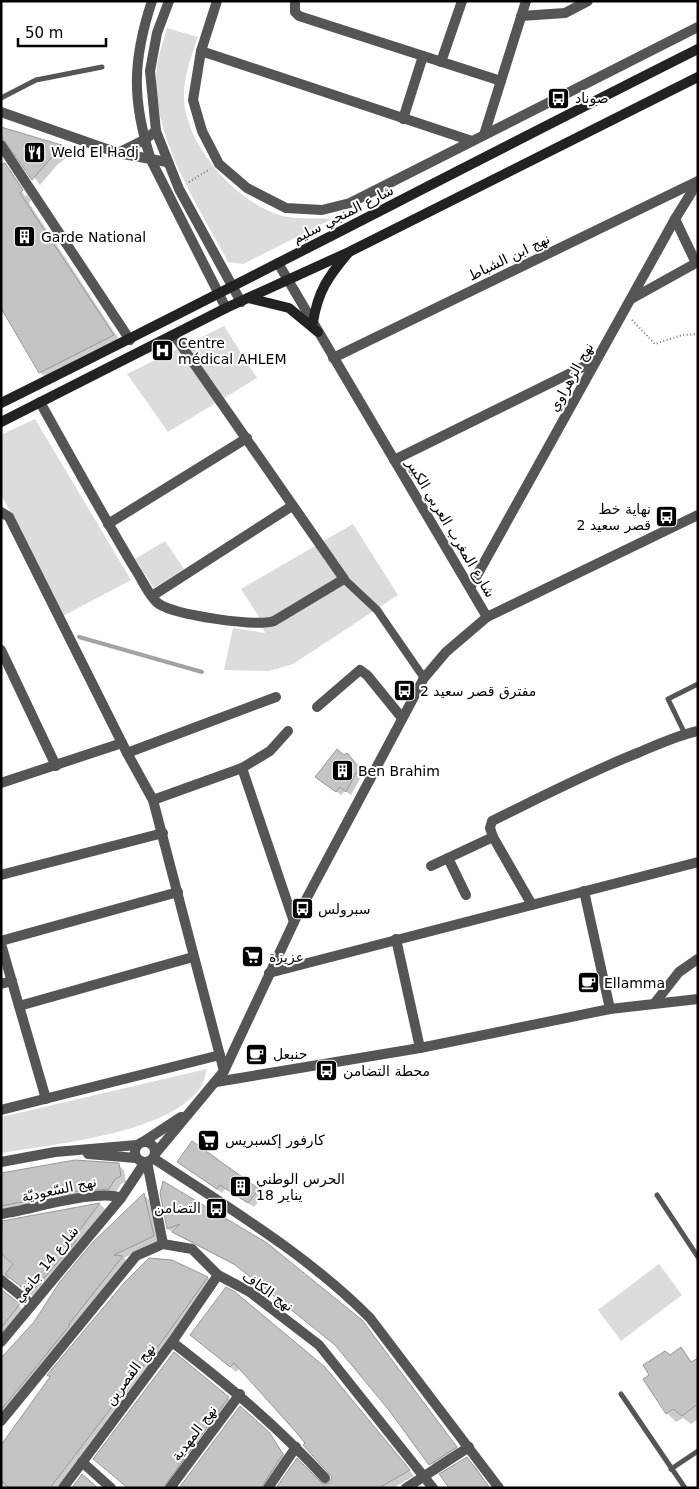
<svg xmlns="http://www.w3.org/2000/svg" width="699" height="1489" font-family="'DejaVu Sans','Noto Naskh Arabic',sans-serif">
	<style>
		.green { fill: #dcdcdc }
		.shadow { fill: #0003; fill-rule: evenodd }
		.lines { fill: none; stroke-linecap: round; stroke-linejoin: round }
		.stream { stroke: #a3a3a3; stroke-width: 4 }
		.building { fill: #c4c4c4; stroke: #999 }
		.path { stroke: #777; stroke-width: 2; stroke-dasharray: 1 2.5; stroke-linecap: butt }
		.service { stroke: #555; stroke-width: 5 }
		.pedestrian { stroke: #555; stroke-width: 8 }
		.minor { stroke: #555; stroke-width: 10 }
		.tertiary { stroke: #555; stroke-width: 10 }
		.secondary { stroke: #222; stroke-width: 10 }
		.labels { text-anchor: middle; stroke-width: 4; stroke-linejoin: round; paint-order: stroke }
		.poi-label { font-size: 14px; fill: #000; stroke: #fff; text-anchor: start }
		.street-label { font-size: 14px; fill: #000; stroke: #fff }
	</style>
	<rect width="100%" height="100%" fill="#fff"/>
	<g class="green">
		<path d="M167,28l31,9c-7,20 -15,41 -14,63 3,47 52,101 95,115 15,5 37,2 53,4l-89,45 -15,-2c-31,-60 -79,-127 -71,-197 2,-12 7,-25 10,-37z"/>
		<path d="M224,326l33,52 -89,54 -41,-58z"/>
		<path d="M35,419l96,161 -68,36 -62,-122v-59z"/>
		<path d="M353,524l45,71 -105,69 -24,7 -45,-1 9,-42 32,5 -6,-16 -18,-28z"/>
		<path d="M165,541l19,28 -30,19 -19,-29z"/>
		<path d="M207,1069c-2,6 -3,14 -6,18 -33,47 -147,57 -200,66v-36z"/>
		<path d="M659,1264l23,31 -61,46 -23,-31z"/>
	</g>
	<g class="shadow">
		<path d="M1,128l64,19 6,7 -14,11 -17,20 -39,-52z"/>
		<path d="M5,165l9,9 17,26 -2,3 93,141 -73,37 -9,-9zM10,173h3l14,22 -2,1z"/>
		<path d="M344,757l7,2 18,20 -8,-2 -10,18 -6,-4 -4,4 -24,-18z"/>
		<path d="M192,1143l72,52 -10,12 -29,-18 -3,4 -38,-27z"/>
		<path d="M118,1165l6,5 2,12 -5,2 -6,10 -114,20v-39z"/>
		<path d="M161,1193l205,134 95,125 -26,16 -96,-121 -99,-79 -67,-35 -5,-4z"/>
		<path d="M144,1195l5,5 10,41 -35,17 4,4 -127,160v-61z"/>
		<path d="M100,1204l5,5 -69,90 -24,-20 -7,-1 -4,3v-59z"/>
		<path d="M172,1261l36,17 5,5 -153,205h-59v-43z"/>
		<path d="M1,1291l23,19 -23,30z"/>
		<path d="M197,1340l127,28 90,108 -21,12h-115l53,-5v-10l-91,-105 -4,4z"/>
		<path d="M680,1349l13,14 5,-4v60l-7,5 -8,-6 -7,4 -9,-9 3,-57z"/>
		<path d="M174,1354l60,49 -63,85h-42z"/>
		<path d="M268,1432l20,28 -19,28h-89z"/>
		<path d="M466,1458l10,9 14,21h-40z"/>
	</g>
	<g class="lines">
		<path class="stream" d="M79,637l123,35"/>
	</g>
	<g class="building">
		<path d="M1,127l64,19 -14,12 -19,22 -31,-44z"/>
		<path d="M5,163l18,27 -3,3 94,142 -75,38 -38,-65v-143z"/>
		<path d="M337,749l7,6 3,-2 18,21 -1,2 -8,-3 -10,19 -6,-5 -4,5 -21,-15z"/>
		<path d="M192,1141l67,48 -11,14 -28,-18 -3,4 -40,-27z"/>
		<path d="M75,1160l44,3 2,13 -6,3 -6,10 -29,2 -79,15v-33z"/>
		<path d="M163,1181l104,62 95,77 95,127 -28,18 -41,-56 -53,-64 -101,-81 -62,-32 8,-8 -13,5 -7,-36z"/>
		<path d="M144,1193l10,43 -40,19 9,1 -54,68 1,1 -69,85v-52l33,-36 25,-39 34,-41z"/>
		<path d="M100,1203l-27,36 3,2 -46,53 -25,-20 8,-10 -12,-10 1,-33z"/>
		<path d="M149,1258l23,2 36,17 -45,63 -113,148h-41l-8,-8v-35l49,-68 -3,-2 77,-92z"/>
		<path d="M226,1287l9,5 90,75 85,103 -31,18h-103l21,-30 26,26 6,-1 3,-6 -29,-32 2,-2 -9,-11 -62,-69 -4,4 -40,-32z"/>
		<path d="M1,1289l19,15 -19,24z"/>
		<path d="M681,1347l10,15 7,-4v46l-16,12 -9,-7 -7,5 -23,-35 6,-4 -6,-10 22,-14 5,4z"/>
		<path d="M174,1352l55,45 -66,91h-35l-35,-29z"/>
		<path d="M240,1406l29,26 14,22 -22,34h-82z"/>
		<path d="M467,1457l23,31h-41l-10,-14z"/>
		<path d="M82,1474l16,14h-26z"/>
	</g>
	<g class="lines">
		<g class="path">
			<path d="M189,182l21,-13"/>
			<path d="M632,320l23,24 27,-9 16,-1"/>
		</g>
		<g class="service">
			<path d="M1,98l35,-18 66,-13"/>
			<path d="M685,734l-17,-35 30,-15"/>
			<path d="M657,1195l41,62"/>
			<path d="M621,1394l64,94"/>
			<path d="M671,1469l27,-18"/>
		</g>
		<path class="pedestrian" d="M344,579l33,31 47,68"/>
		<g class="minor">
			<path d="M217,1l-16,50 -8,49 9,31 17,33 28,24 39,20 36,2 28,-7 348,-176"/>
			<path d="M295,1v11l4,4 202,65"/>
			<path d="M521,16l44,-3 23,-12"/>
			<path d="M201,51l271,90"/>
			<path d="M441,62l21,-61"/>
			<path d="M1,112l117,41 49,9"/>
			<path d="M403,119l20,-63"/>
			<path d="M484,135l42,-134"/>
			<path d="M1,145l129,195"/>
			<path d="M118,153l26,-13 12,-9"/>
			<path d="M633,298l63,-35 -21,-44"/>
			<path d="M333,358l365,-177"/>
			<path d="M40,402c31,56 62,112 95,167 7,10 14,28 24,35 17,11 96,23 115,17l70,-42 -170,-244"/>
			<path d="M394,460l201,-99"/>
			<path d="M1,512l8,5 118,236 26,47 71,271"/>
			<path d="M108,524l139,-86"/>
			<path d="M471,586l204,-367 23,-37"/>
			<path d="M152,596l140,-90"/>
			<path d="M1,650l55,116"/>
			<path d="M317,707l43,-37 7,5 35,43"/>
			<path d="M127,753l149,-56"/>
			<path d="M242,768l28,-17 18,-20"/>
			<path d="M1,783l121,-40"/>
			<path d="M153,800l89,-32 52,154"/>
			<path d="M448,858l18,37"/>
			<path d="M431,866l62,-29"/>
			<path d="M1,875l162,-42"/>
			<path d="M584,891l26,118"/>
			<path d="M532,905l-39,-68 -3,-9 2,-7c49,-24 97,-49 148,-69 19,-8 38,-17 58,-21"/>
			<path d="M396,939l24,109"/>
			<path d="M1,941l177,-49"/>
			<path d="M1,944l45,155"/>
			<path d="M269,973l429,-111"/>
			<path d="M1,984l11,-3"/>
			<path d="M654,1004l25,-32 19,-13"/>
			<path d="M19,1006l174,-49"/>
			<path d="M1,1110l219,-55"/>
			<path d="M147,1162l16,82"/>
			<path d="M1,1214c29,-4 98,-26 120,-16"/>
			<path d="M1,1280l30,24"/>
			<path d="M172,1342c56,43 104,83 153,136"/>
			<path d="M1,1421l135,-165 27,-12 29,5 26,26 32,17 69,53 114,143"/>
			<path d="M82,1462l29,26"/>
			<path d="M63,1488l109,-146 46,-67"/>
			<path d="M170,1488l70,-94"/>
			<path d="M268,1488l28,-41"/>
			<path d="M406,1488l63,-41"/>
		</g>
		<g class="tertiary">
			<path d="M152,1c-20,60 -20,100 -1,159l75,148"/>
			<path d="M169,1l-12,32 -7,38 6,60 23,58 62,113"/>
			<path d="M487,617l211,-102"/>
			<path d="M216,1082l204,-34 190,-39 88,-10"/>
			<circle cx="145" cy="1152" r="10"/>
			<path d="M143,1142l38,-25"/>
			<path d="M88,1154l48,4"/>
			<path d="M155,1154l69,-83 70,-149 130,-244 22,-26 41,-35 -209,-354"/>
			<path d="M153,1158c74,49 155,97 217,160l129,170"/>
			<path d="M1,1162l54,-10 82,-7"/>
			<path d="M1,1342l120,-144 24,-36"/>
		</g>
		<g class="secondary">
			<path d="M248,298l41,10 29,24"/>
			<path d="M313,322c5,-31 15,-45 35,-69"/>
			<path d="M1,403c234,-116 464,-237 697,-354"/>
			<path d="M1,422l225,-114 123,-56 349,-175"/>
		</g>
	</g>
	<defs>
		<symbol id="bus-square" viewBox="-11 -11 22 22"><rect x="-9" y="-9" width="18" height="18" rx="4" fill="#000" stroke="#fff"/><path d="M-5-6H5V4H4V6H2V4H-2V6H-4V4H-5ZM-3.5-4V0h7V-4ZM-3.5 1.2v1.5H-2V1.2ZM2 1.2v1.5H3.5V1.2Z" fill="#fff"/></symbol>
		<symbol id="restaurant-square" viewBox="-11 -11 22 22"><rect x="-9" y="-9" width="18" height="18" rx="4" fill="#000" stroke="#fff"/><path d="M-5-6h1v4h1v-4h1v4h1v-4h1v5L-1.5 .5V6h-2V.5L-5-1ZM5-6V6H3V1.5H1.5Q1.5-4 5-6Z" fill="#fff"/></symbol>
		<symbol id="building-square" viewBox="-11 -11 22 22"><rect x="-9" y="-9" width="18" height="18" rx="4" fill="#000" stroke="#fff"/><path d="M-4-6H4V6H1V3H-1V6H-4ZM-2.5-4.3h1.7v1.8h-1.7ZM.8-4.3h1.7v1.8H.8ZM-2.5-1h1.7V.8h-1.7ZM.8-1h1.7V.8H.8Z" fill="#fff"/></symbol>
		<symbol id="hospital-square" viewBox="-11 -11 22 22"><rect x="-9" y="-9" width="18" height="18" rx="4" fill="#000" stroke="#fff"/><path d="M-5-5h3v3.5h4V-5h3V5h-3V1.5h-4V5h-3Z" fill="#fff"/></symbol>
		<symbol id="supermarket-square" viewBox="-11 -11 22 22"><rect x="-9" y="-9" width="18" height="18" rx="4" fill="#000" stroke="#fff"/><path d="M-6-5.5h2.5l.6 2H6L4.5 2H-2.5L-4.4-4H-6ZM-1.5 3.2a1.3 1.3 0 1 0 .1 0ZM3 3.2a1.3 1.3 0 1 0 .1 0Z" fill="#fff"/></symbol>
		<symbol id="cafe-square" viewBox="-11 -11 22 22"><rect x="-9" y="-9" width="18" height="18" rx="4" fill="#000" stroke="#fff"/><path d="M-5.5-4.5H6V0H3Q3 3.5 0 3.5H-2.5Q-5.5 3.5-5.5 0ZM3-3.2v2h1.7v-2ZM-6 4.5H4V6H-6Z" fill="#fff"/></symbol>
	</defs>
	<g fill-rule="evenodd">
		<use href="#bus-square" x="546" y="86" width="25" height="25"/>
		<use href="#restaurant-square" x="22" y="140" width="25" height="25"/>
		<use href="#building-square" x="12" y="224" width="25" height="25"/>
		<use href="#hospital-square" x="150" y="338" width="25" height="25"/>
		<use href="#bus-square" x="654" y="504" width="25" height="25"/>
		<use href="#bus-square" x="392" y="678" width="25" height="25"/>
		<use href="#building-square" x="330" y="758" width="25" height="25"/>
		<use href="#bus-square" x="290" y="896" width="25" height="25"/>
		<use href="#supermarket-square" x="240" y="944" width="25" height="25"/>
		<use href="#cafe-square" x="576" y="970" width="25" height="25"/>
		<use href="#cafe-square" x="244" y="1042" width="25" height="25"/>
		<use href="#bus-square" x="314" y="1058" width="25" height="25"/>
		<use href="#supermarket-square" x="196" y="1128" width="25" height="25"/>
		<use href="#building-square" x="228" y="1174" width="25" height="25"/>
		<use href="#bus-square" x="204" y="1196" width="25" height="25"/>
	</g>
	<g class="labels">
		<g class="poi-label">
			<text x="575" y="103">صوناد</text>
			<text x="51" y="157">Weld El Hadj</text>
			<text x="41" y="242">Garde National</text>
			<text x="178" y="348">Centre<tspan x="178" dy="16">médical AHLEM</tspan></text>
			<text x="651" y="514" text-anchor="end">نهاية خط<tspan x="651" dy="16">قصر سعيد 2</tspan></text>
			<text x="420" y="696">مفترق قصر سعيد 2</text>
			<text x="358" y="776">Ben Brahim</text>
			<text x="318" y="914">سبرولس</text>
			<text x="269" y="962">عزيزة</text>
			<text x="604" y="988">Ellamma</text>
			<text x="273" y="1059">حنبعل</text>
			<text x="343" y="1076">محطة التضامن</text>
			<text x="225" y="1145">كارفور إكسبريس</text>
			<text x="256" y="1184">الحرس الوطني<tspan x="256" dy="16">18 يناير</tspan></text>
			<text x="201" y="1213" text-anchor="end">التضامن</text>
		</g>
		<g class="street-label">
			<text transform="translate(343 214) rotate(-27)" y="5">شارع المنجي سليم</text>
			<text transform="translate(509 257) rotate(-26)" y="5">نهج ابن الشباط</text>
			<text transform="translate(571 377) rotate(-61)" y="5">نهج الزهراوي</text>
			<text transform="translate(451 528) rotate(59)" y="5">شارع المغرب العربي الكبير</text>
			<text transform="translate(59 1189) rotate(-12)" y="5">نهج السّعوديّة</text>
			<text transform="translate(46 1264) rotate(-51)" y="5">شارع 14 جانفي</text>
			<text transform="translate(268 1291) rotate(35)" y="5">نهج الكاف</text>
			<text transform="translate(130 1374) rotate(-53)" y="5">نهج القصرين</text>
			<text transform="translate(194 1433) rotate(-53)" y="5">نهج المهدية</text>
		</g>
	</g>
	<rect width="699" height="1489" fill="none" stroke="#000000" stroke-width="5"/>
	<path d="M18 38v8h88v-8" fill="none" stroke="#000000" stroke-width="2.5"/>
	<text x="25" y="38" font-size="15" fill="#000000" stroke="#ffffff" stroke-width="4" paint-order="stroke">50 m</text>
</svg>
